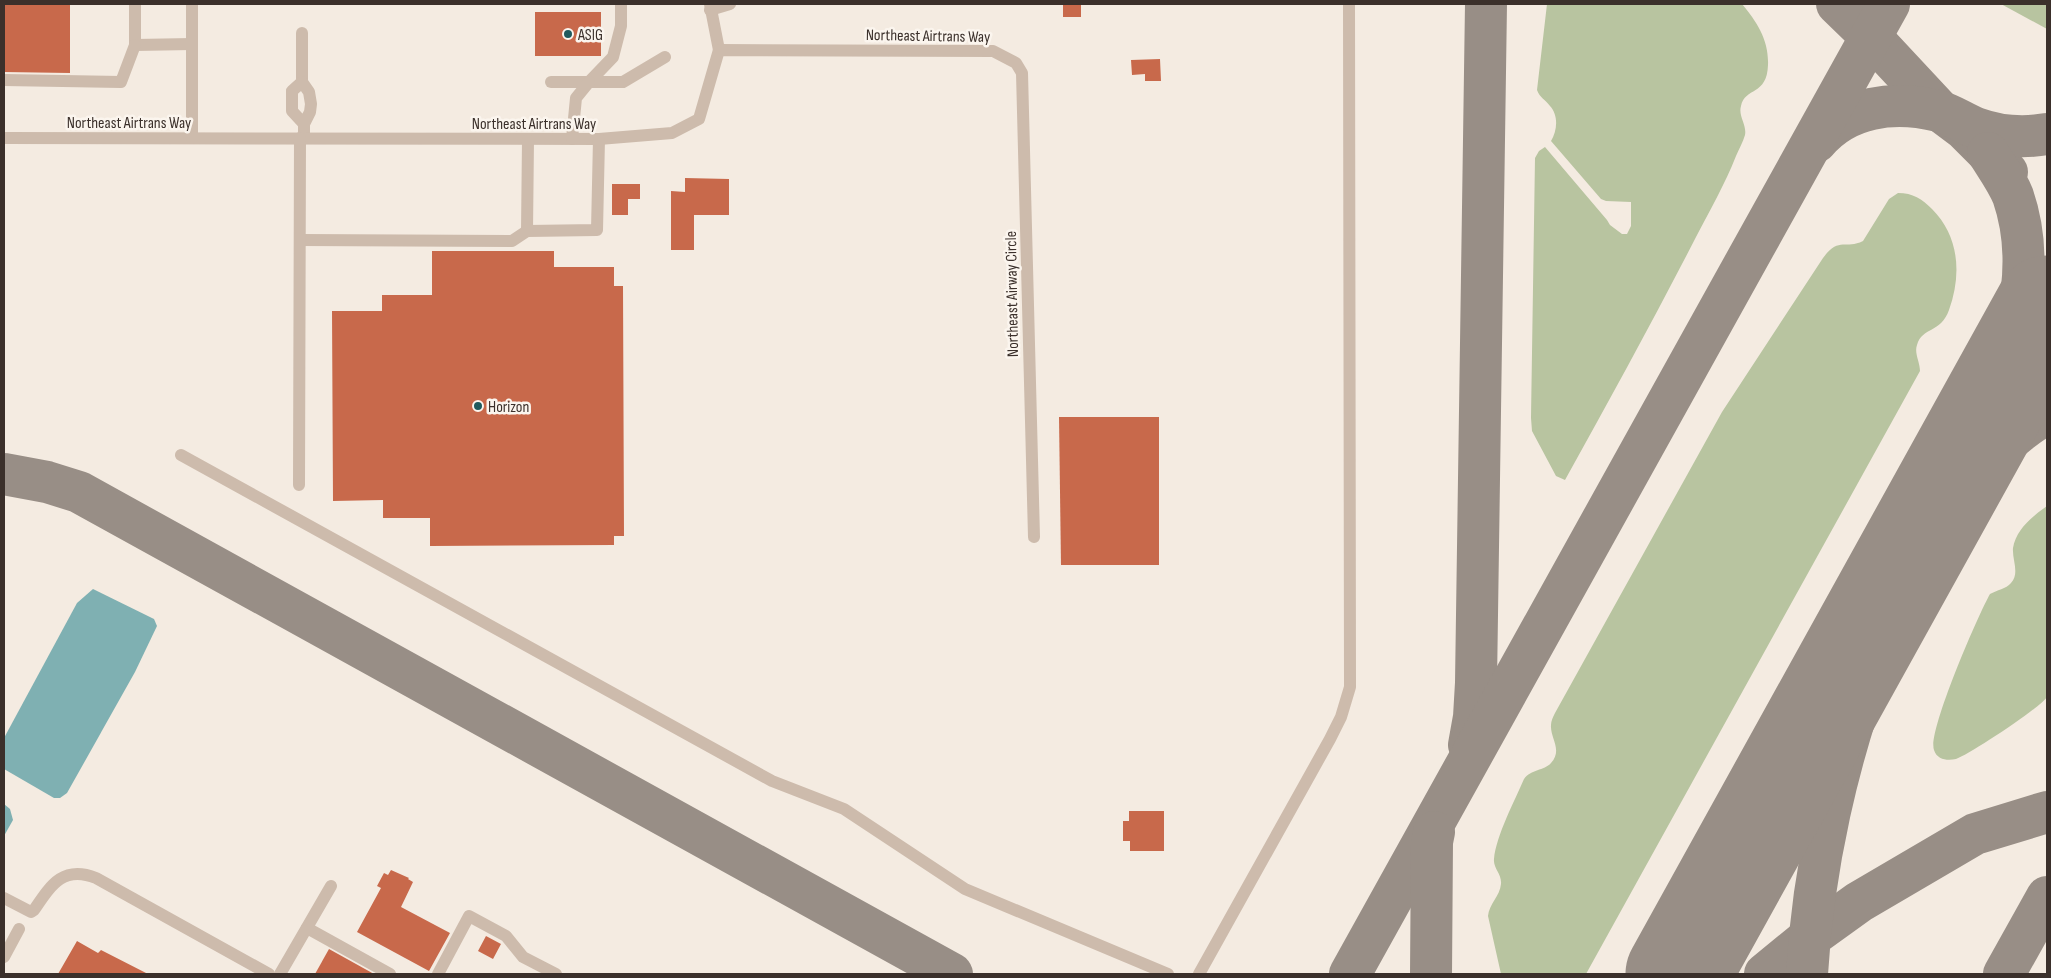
<svg xmlns="http://www.w3.org/2000/svg" width="2051" height="978" font-family="'Sofia Sans Condensed',sans-serif">
	<style>
		.green { fill: #b8c4a0 }
		.water { fill: #7fb0b2 }
		.lines { fill: none; stroke-linecap: round; stroke-linejoin: round }
		.taxiway { stroke: #988e86; stroke-width: 42 }
		.runway { stroke: #988e86; stroke-width: 105 }
		.building { fill: #c8694b }
		.minor { stroke: #cdbbac; stroke-width: 12 }
		.poi-dot { fill: #1f5a5e; stroke: #fbf5ee; stroke-width: 2 }
		.labels { text-anchor: middle; stroke-width: 5; stroke-linejoin: round; paint-order: stroke }
		.poi-label { font-size: 16px; fill: #3b302b; stroke: #fbf5ee; text-anchor: start }
		.street-label { font-size: 16px; fill: #3b302b; stroke: #fbf5ee }
	</style>
	<rect width="100%" height="100%" fill="#f4ebe1"/>
	<g class="green">
		<path d="M1547,4h195c15,18 27,36 26,61 -1,31 -23,22 -27,41 -3,10 6,19 4,29 -2,7 -6,14 -9,21 -11,28 -26,54 -40,81 -42,82 -86,162 -131,243l-9,-4 -24,-45 -1,-13 4,-260 4,-7 6,-4 62,73 3,5 12,9h5l4,-8v-24l-25,-1 -5,-2 -50,-58c6,-10 8,-25 -1,-35 -5,-7 -10,-8 -13,-16z"/>
		<path d="M2001,4h46v25z"/>
		<path d="M1898,193c15,0 24,6 34,16 27,27 30,65 17,101 -8,23 -27,17 -32,35 -3,8 3,17 3,26l-334,603h-85l-13,-58c1,-12 12,-20 13,-32 1,-10 -8,-16 -7,-25 2,-23 21,-59 30,-80 7,-10 20,-8 27,-16 12,-13 -1,-25 0,-38 0,-4 2,-8 4,-12l167,-301 101,-154c16,-22 22,-8 40,-17l26,-42z"/>
		<path d="M2047,506v191c-6,10 -78,58 -91,62 -8,2 -19,1 -22,-9 -7,-17 44,-135 56,-156 7,-4 16,-5 21,-11 9,-10 1,-23 2,-35 3,-19 20,-32 34,-42z"/>
	</g>
	<g class="water">
		<path d="M93,589l61,30 3,7 -22,46 -68,121 -7,5h-6l-50,-29v-31l73,-135z"/>
		<path d="M4,804l6,5 3,11 -9,16z"/>
	</g>
	<g class="lines">
		<g class="taxiway">
			<path d="M1837,4l34,33 69,74 24,18 43,43"/>
			<path d="M1816,142c30,-36 78,-42 122,-31 13,3 25,12 38,17 22,8 48,10 71,6"/>
			<path d="M4,474l43,8 32,10 873,482"/>
			<path d="M1962,488c25,-30 52,-55 85,-75"/>
			<path d="M1469,745l5,-28 2,-34 10,-679"/>
			<path d="M1350,974l539,-970"/>
			<path d="M1431,974l1,-132 2,-10"/>
			<path d="M1765,974l44,-36 50,-36 116,-68 72,-22"/>
			<path d="M1807,974c6,-106 31,-217 69,-317 17,-45 37,-88 57,-132 21,-47 42,-94 65,-140 21,-62 37,-125 15,-189 -6,-15 -17,-30 -25,-43"/>
			<path d="M2004,974l43,-77"/>
		</g>
		<path class="runway" d="M1678,974l369,-666"/>
	</g>
	<g class="building">
		<path d="M4,4h66v69l-66,-1z"/>
		<rect x="1063" y="4" width="18" height="13"/>
		<rect x="535" y="12" width="66" height="44"/>
		<path d="M1160,59l1,22h-16v-7l-13,1 -1,-15z"/>
		<path d="M685,178l44,1v36h-35v35h-23v-59l14,1z"/>
		<path d="M612,184h28v15h-12v16h-16z"/>
		<path d="M432,251h122v16h60v19h9l1,250h-10v9l-184,1v-28h-47v-18l-50,1 -1,-190h50v-16h50z"/>
		<path d="M1059,417h100v148h-98z"/>
		<path d="M1129,811h35v40h-34v-10h-7v-20h6z"/>
		<path d="M391,870l18,8 -1,1 5,3 -12,25 49,26 -21,38 -72,-39 24,-44 -4,-2 7,-13 4,2z"/>
		<path d="M486,936l15,8 -8,15 -15,-8z"/>
		<path d="M77,941l21,12 3,-3 47,24h-90z"/>
		<path d="M329,949l45,25h-59z"/>
	</g>
	<g class="lines">
		<g class="minor">
			<path d="M135,4v41l57,-1"/>
			<path d="M621,4v22l-8,31 -24,25h34l42,-25"/>
			<path d="M710,4l9,46"/>
			<path d="M710,10l20,-6"/>
			<path d="M4,80l117,2 14,-37"/>
			<path d="M302,82v-49"/>
			<path d="M551,82h38"/>
			<path d="M304,124l-12,-13v-20l10,-9 7,10 2,12 -1,8 -6,12v14"/>
			<path d="M4,138l595,1 73,-6 27,-14 20,-69 274,1 23,12 6,10 12,464"/>
			<path d="M192,138v-134"/>
			<path d="M572,139l4,-41 13,-16"/>
			<path d="M527,231l1,-91"/>
			<path d="M300,240l212,1 15,-10 70,-1 2,-91"/>
			<path d="M181,455l591,326 72,28 121,80 203,85"/>
			<path d="M299,485l1,-347"/>
			<path d="M4,898l27,14 3,-2c17,-25 29,-45 62,-32l173,96"/>
			<path d="M307,928l83,46"/>
			<path d="M4,957l15,-28"/>
			<path d="M280,974l51,-88"/>
			<path d="M438,974l31,-58 37,20 17,21 33,17"/>
			<path d="M1199,974l131,-235 11,-22 9,-30 -1,-683"/>
		</g>
	</g>
	<g class="poi-dot">
		<circle cx="568" cy="34" r="5"/>
		<circle cx="478" cy="406" r="5"/>
	</g>
	<g class="labels">
		<g class="poi-label">
			<text x="578" y="40">ASIG</text>
			<text x="488" y="412">Horizon</text>
		</g>
		<g class="street-label">
			<text transform="translate(928 35) rotate(1)" y="6">Northeast Airtrans Way</text>
			<text x="129" y="128">Northeast Airtrans Way</text>
			<text x="534" y="129">Northeast Airtrans Way</text>
			<text transform="translate(1011 294) rotate(-91)" y="6">Northeast Airway Circle</text>
		</g>
	</g>
	<rect width="2051" height="978" fill="none" stroke="#3b302b" stroke-width="10"/>
</svg>
